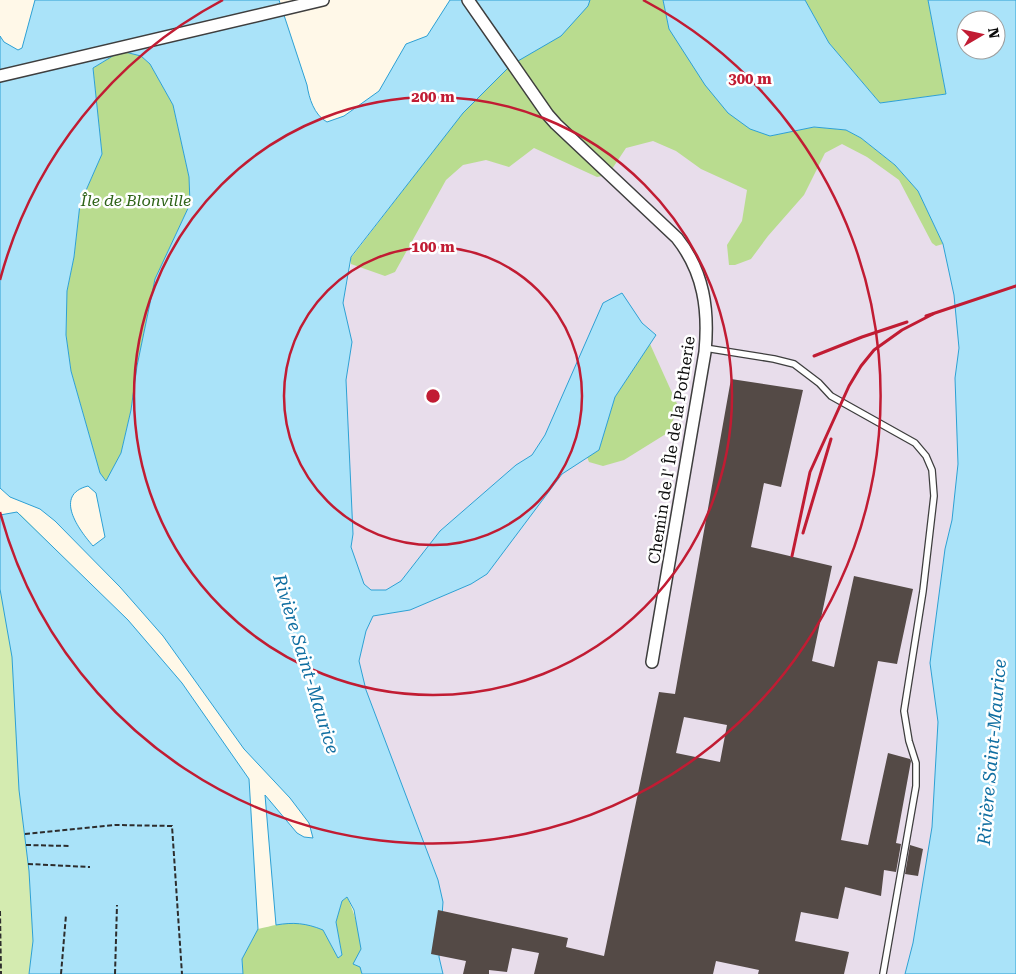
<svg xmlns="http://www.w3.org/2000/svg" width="1016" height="974" font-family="'Roboto Serif',serif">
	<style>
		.industrial { fill: #e8ddeb }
		.green { fill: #d4ebb0 }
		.forest { fill: #b9dc8f }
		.water { fill: #aae3f9; stroke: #2da0d4; fill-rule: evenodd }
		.building { fill: #544a46; fill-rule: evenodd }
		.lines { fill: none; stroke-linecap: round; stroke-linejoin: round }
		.lane-casing { stroke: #3e3e3e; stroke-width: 8 }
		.street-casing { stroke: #3e3e3e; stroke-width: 14 }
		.path { stroke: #2d2d2d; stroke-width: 2; stroke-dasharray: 5 2.5; stroke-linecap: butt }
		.lane { stroke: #fff; stroke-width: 5.5 }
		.street { stroke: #fff; stroke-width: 11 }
		.rail { stroke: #c11c33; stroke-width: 3 }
		.ring { fill: none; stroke: #c11c33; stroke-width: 2.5 }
		.labels { text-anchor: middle; stroke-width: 5; stroke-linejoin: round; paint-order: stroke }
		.park-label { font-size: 16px; font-style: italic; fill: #2f6419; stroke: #fff }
		.street-label { font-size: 16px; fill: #0b0b0b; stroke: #fff }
		.water-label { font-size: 18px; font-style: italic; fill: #0f6ea1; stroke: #fff }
		.centre { fill: #c11c33; stroke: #fff; stroke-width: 2.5 }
		.ring-label { font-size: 15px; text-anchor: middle; font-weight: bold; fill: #c11c33; stroke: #fff; stroke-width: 5; stroke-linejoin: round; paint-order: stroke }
	</style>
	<rect width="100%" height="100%" fill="#fff8e8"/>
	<path class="industrial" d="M590,0h73l6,29 145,98 81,38 48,79 11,51 5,53 -4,30 3,86 -6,56 -7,29 -15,114 8,59 -6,105 -19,116 -8,31h-462l-4,-17 4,-55 -5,-22 -72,-190 -7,-29 7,-30 7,-15 37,-6 61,-26 16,-10 75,-100 25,-17 28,-60 41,-62 -14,-12 -20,-29 -77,141 -13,20 -16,10 -76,66 -39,50 -15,9h-15l-7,-6 -13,-37 2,-13 -7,-154 6,-38 -9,-39 8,-39v-6l237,-252z"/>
	<path class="green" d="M0,514h20l93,92 -94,184 10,81 4,70 -4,33h-29v-385l3,14 -3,-21z"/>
	<g class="forest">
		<path d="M590,0h73l6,29 101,107 44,-9 32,3 15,8 34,27 23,26 25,53 -7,2 -4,-3 -33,-63 -32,-23 -25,-13 -17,9 -21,42 -36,41 -17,23 -16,6h-6l-2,-20 15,-24 5,-31 -46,-21 -25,-18 -23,-10 -27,7 -18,27 -11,2 -63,-29 -25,19 -23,-7 -23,5 -17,15 -51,92 -10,4 -34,-12v-6l112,-146 48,-47 77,-59z"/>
		<path d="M805,0h123l18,94 -66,9 -51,-60z"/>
		<path d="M121,51l20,5 9,8 23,41 16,72 1,27 -35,75 -18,87 -6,44 -10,43 -15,29 -6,-9 -29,-102 -5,-36 1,-44 7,-34 6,-53 22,-50 -9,-86z"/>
		<path d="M650,344l28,62 -9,26 -45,28 -21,6 -14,-4 -2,-5 12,-7 16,-53z"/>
		<path d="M347,897c8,16 13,36 14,53 0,9 -1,16 1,24h-119l-1,-15 16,-30c27,-6 38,-10 65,1l15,28 4,-3 -6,-33 6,-21z"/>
	</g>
	<g class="water">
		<path d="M35,0h244l28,85c2,13 7,30 20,37l17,-6 35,-25 27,-47 21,-8 23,-36h140l-2,6 -27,30 -50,29 -48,48 -112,144 -8,46 9,39 -6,38 7,154 -2,13 13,37 7,6h15l15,-9 39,-50 76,-66 16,-10 13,-20 58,-132 19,-10 20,30 14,12 -41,62 -16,53 -37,24 -75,100 -16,10 -61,26 -37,6 -7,15 -7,30 7,29 72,190 5,22 -4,55 4,17h-81l-2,-7 -7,-3 8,-15 -7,-39 -7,-13 -5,4 -6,21 6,33 -4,3 -15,-28c-17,-7 -30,-8 -47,-5l-11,-130 32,38 7,4 9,1 -4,-15 -19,-25 -46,-49 -81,-113 -43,-49 -65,-66 -15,-12 -30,-12 -10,-9v-452l4,6 14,8 4,-2zM121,51l20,5 9,8 23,41 16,72 1,27 -35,75 -18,87 -6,44 -10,43 -15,28 -6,-8 -29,-102 -5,-36 1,-44 7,-34 6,-53 22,-50 -9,-86zM88,486l8,7 9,44 -12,9c-14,-16 -40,-51 -5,-60z"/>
		<path d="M663,0h142l24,43 51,60 66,-9 -18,-94h88v974h-111l8,-31 19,-116 6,-105 -8,-59 15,-114 7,-29 6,-56 -3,-86 4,-30 -5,-53 -11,-51 -25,-53 -23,-26 -34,-27 -15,-8 -32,-3 -44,9 -20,-7 -22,-16 -23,-28 -36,-56zM966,20h30v30h-30z"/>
		<path d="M17,512l111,108 54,63 67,96 9,150 -16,30 1,15h-214l4,-33 -4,-70 -10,-81 -7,-133 -12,-68v-74z"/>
	</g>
	<g class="building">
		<path d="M731,379l72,11 -22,97 -17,-4 -13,64 81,19 -20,95 22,6 20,-91 59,13 -16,75 -19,-3 -37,179 27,5 20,-92 22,6 1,2 -15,82 5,1 -5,28 -12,-2 -3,26 -36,-9 -7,32 -37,-7 -6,29 54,11 -5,22h-86l1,-4 -43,-9 -3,13h-179l5,-21 -27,-5 -5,24 -18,-2v4h-26l3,-13 -35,-7 7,-44 130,28 -2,9 38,9 55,-264 16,2zM684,717l43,8 -7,37 -44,-9z"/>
		<path d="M910,845l13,4 -5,27 -13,-2z"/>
	</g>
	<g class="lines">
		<defs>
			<path id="lane" d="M705,348l69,11 20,5 25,19 12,13 84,47 11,13 6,14 2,26 -11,95 -19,120 5,30 7,22v23l-33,188"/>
			<g id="street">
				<path d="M468,0l80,115 8,9 121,114c27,34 32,72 28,114l-53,310"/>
				<path d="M0,76l323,-76"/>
			</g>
		</defs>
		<use href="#lane" class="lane-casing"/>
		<use href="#street" class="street-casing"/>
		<g class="path">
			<path d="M25,834l90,-9 57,1 10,148"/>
			<path d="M26,845l43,1"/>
			<path d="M28,864l62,3"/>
			<path d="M0,911l1,63"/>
			<path d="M61,974l5,-59"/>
			<path d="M115,974l2,-69"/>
		</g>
		<use href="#lane" class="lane"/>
		<use href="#street" class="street"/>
		<g class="rail">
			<path d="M926,316l90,-30"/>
			<path d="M814,356l48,-19 45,-15"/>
			<path d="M803,533l28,-94"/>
			<path d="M792,556l18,-84 39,-86 12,-20 13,-16 28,-20 31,-16"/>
		</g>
	</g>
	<g class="ring">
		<circle cx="433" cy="396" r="149"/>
		<circle cx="433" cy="396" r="299"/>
		<path d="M0 280A448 448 0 0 1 223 0M643 0A448 448 0 1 1 0 512"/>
	</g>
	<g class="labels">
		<g class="park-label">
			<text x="136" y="206">Île de Blonville</text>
		</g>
		<g class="street-label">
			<text transform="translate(671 450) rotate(-81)" y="6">Chemin de l' Île de la Potherie</text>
		</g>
		<g class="water-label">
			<text transform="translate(306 664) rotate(73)" y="6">Rivière Saint-Maurice</text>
			<text transform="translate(992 752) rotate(-85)" y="6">Rivière Saint-Maurice</text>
		</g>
	</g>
	<circle cx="433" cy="396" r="8" class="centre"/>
	<g class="ring-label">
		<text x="750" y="84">300 m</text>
		<text x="433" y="102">200 m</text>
		<text x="433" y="252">100 m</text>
	</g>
	<g transform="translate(981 35) rotate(81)"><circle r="24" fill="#ffffff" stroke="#9d9d9d"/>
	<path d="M0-4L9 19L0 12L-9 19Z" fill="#c11c33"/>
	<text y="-8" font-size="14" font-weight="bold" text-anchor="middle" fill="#0b0b0b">N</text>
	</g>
</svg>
